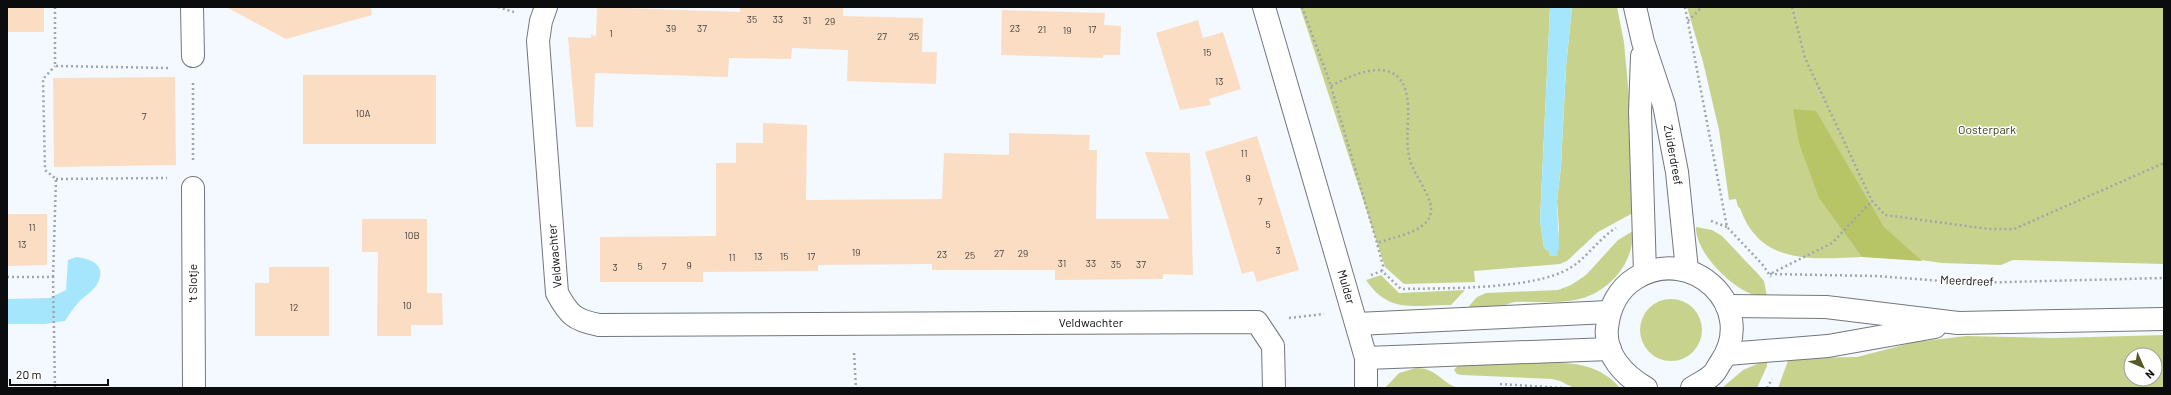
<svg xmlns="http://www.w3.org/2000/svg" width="2171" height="395" font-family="Barlow,sans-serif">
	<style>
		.green { fill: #c7d38d; fill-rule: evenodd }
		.forest { fill: #b7c567 }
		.water { fill: #a6e6fd }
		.building { fill: #fbddc3 }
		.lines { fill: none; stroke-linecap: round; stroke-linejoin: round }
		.minor-casing { stroke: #72777e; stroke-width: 24 }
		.path { stroke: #a1a5aa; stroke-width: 2.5; stroke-dasharray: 2 3; stroke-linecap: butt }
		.minor { stroke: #fff; stroke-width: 22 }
		.labels { text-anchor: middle; stroke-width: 3; stroke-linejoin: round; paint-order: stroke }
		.number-label { font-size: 10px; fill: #46403b }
		.park-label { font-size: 12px; fill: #383d16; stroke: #fff }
		.street-label { font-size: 12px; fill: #0a0c0e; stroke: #fff }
	</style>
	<rect width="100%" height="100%" fill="#f4f9ff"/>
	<g class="green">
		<path d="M1300,7h250l-10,214 4,27 5,3v5l8,-4 2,-23 -2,-28 4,-35 5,-99 6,-60h45l7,35 7,76 -1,50 3,45 -35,19 -31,29 -7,3 -86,7 1,11 -71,2 -19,-17z"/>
		<path d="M1687,7h477v257l-151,-4 -12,5 -59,-2 -84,-12 4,6c-49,2 -102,9 -122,-49l-2,-1 -2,-8 -7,1 -10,-70 -16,-68z"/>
		<path d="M1696,227l16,3 10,6 36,38 6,7 3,15c-6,0 -12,0 -18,-3 -21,-9 -54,-42 -53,-66z"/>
		<path d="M1633,231c1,33 -25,63 -58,69 -19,4 -41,1 -60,2 -7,1 -11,5 -17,6 -9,1 -19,0 -28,0l-1,-2 8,-9 9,-4 72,-3 13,-5 15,-10 32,-35z"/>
		<path d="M1381,275l18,18 66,-3 -14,15c-37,0 -62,9 -85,-25z"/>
		<circle cx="1671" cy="330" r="31"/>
		<path d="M2164,335v53h-386l11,-30 68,-1 58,-15 51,-6 88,2zM2131,355h24v24h-24z"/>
		<path d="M1503,361l7,3c39,0 82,-10 110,24h-46l-14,-7 -8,-2 -90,-4 -5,-1 -3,-4c8,-12 36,-8 49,-9z"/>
		<path d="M1764,361l3,2v3l-10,22h-35l21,-18z"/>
		<path d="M1416,368c21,0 24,14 42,20h-73l14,-15z"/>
	</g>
	<path class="forest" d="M1793,109l23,2 68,116 38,34 -60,-4 -43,-59 -20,-55z"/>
	<g class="water">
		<path d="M1550,7h22l-6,60 -5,99 -4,35 2,48 -2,3 1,4h-9v-5l-5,-3 -4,-27z"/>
		<path d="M76,257c18,2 32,10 20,29 -5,7 -13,11 -18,17 -5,5 -9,12 -13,18l-20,3h-38v-25l42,-1 17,-8 2,-30z"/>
	</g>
	<g class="building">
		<rect x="7" y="7" width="37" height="25"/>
		<path d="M226,7h145l1,8 -86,24z"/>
		<path d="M597,7l143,5v-5h103v9l80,2 -1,34h15l-1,32 -89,-3 1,-31 -56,-2 -1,11 -62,-1 -1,19 -133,-4 -2,54h-17l-8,-90 23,1v-3l5,1z"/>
		<path d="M1002,10l103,3 -1,12 17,1 -1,29h-17v3l-102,-3z"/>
		<path d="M1198,20l5,18 20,-6 18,57 -32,10 2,6 -31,5 -24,-77z"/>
		<rect x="303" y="75" width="133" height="69"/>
		<path d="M175,77l1,88 -122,2 -1,-89z"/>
		<path d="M763,123l44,2 -1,75 136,-1 2,-46 65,2v-22l81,2 -1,15h8l-1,69h73l-24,-67 45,1 3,122 -30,-1v5l-108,1v-10h-123v-6l-114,1v6l-115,1v10h-103v-45l116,-1v-73h20v-20h27z"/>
		<path d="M1257,136l42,134 -42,12 -4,-11 -11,3 -37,-122z"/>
		<path d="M7,214h40v51l-40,1z"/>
		<path d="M362,219h65v74h15l1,32h-32v11h-34l1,-84h-16z"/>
		<path d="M269,267h60v69h-74v-53h14z"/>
	</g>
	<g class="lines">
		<defs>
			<g id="minor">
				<path d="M192,7l1,49"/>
				<path d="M546,7l-5,14 -3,20 19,252c12,22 17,27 42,32l658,-3 16,24 1,42"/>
				<path d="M1264,7l102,351v30"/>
				<path d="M1635,7l8,35 21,63 13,67 10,98"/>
				<path d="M1642,56l-2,56 5,161"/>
				<path d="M193,188l1,200"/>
				<path d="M1727,306l99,1 132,16 206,-4"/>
				<path d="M1357,324l252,-12"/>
				<path d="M1727,354l101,-8 107,-19"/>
				<path d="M1366,358l244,-9"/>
				<path d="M1646,388c-21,-12 -42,-33 -39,-60 2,-20 11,-39 29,-50 56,-34 122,29 85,84 -3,4 -5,10 -9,13 -5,5 -14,9 -20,13"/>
			</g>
		</defs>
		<use href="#minor" class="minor-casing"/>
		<g class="path">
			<path d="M55,7v59l114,2"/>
			<path d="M498,7l16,5"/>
			<path d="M1302,7l28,76 47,160 6,23 -1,5"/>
			<path d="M1685,7l42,220 35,37 9,13"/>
			<path d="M1792,7l13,51 67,143 13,14 104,14h25l150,-66"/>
			<path d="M1688,21l14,-14"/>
			<path d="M1331,86c31,-17 75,-32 77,20 1,19 -3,35 2,54 4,16 26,40 20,56 -7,17 -37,21 -53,27"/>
			<path d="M193,160v-77"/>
			<path d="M56,179l111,-1"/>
			<path d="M1711,221l16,6"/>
			<path d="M1772,273l60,-30 40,-42"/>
			<path d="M1770,274l106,2 92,7 196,-5"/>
			<path d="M1371,275l11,-4 19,18c43,-1 133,1 169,-21 17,-10 28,-29 46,-40"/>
			<path d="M7,277h46l2,111"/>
			<path d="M53,277l3,-98 -11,-9 -2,-91 12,-13"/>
			<path d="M1289,318l35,-4"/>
			<path d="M854,353l2,35"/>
			<path d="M1500,384l62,4"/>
			<path d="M1767,388l5,-9"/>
		</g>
		<use href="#minor" class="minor"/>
	</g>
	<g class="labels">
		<g class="number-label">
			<text x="752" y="23">35</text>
			<text x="778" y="23">33</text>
			<text x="807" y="24">31</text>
			<text x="830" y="25">29</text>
			<text x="671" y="32">39</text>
			<text x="702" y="32">37</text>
			<text x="1015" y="32">23</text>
			<text x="1042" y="33">21</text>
			<text x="1092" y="33">17</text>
			<text x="1067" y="34">19</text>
			<text x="611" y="37">1</text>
			<text x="882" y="40">27</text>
			<text x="914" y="40">25</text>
			<text x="1207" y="56">15</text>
			<text x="1219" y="85">13</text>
			<text x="363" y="117">10A</text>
			<text x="144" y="120">7</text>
			<text x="1244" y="157">11</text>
			<text x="1248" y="182">9</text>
			<text x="1260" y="205">7</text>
			<text x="1268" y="228">5</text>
			<text x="32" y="231">11</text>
			<text x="412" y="239">10B</text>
			<text x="22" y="248">13</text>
			<text x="1278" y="254">3</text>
			<text x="856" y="256">19</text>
			<text x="999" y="257">27</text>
			<text x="1023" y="257">29</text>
			<text x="942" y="258">23</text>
			<text x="970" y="259">25</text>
			<text x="758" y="260">13</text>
			<text x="784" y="260">15</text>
			<text x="811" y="260">17</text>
			<text x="732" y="261">11</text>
			<text x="1062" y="267">31</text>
			<text x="1091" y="267">33</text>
			<text x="1116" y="268">35</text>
			<text x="1141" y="268">37</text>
			<text x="689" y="269">9</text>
			<text x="640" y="270">5</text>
			<text x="664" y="270">7</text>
			<text x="615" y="271">3</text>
			<text x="407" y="309">10</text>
			<text x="294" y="311">12</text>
		</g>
		<g class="park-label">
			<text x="1987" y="134">Oosterpark</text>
		</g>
		<g class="street-label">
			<text transform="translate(1673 155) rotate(80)" y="4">Zuiderdreef</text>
			<text transform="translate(555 256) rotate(-95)" y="4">Veldwachter</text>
			<text transform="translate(1967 281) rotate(2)" y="4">Meerdreef</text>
			<text transform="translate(193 283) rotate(-90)" y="4">'t Slotje</text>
			<text transform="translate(1346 287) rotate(74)" y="4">Mulder</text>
			<text x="1091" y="327">Veldwachter</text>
		</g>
	</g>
	<rect width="2171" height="395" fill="none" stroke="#0a0c0e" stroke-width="16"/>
	<g transform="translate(2143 367) rotate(135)"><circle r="19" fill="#ffffff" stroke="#9d9e9f"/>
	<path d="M0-3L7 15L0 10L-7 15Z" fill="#575a28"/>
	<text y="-6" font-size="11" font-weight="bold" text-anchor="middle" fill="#0a0c0e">N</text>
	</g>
	<path d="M10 379v6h98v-6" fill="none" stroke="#0a0c0e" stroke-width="2"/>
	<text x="16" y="379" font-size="12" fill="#0a0c0e" stroke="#ffffff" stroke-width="3" paint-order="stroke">20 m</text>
</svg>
